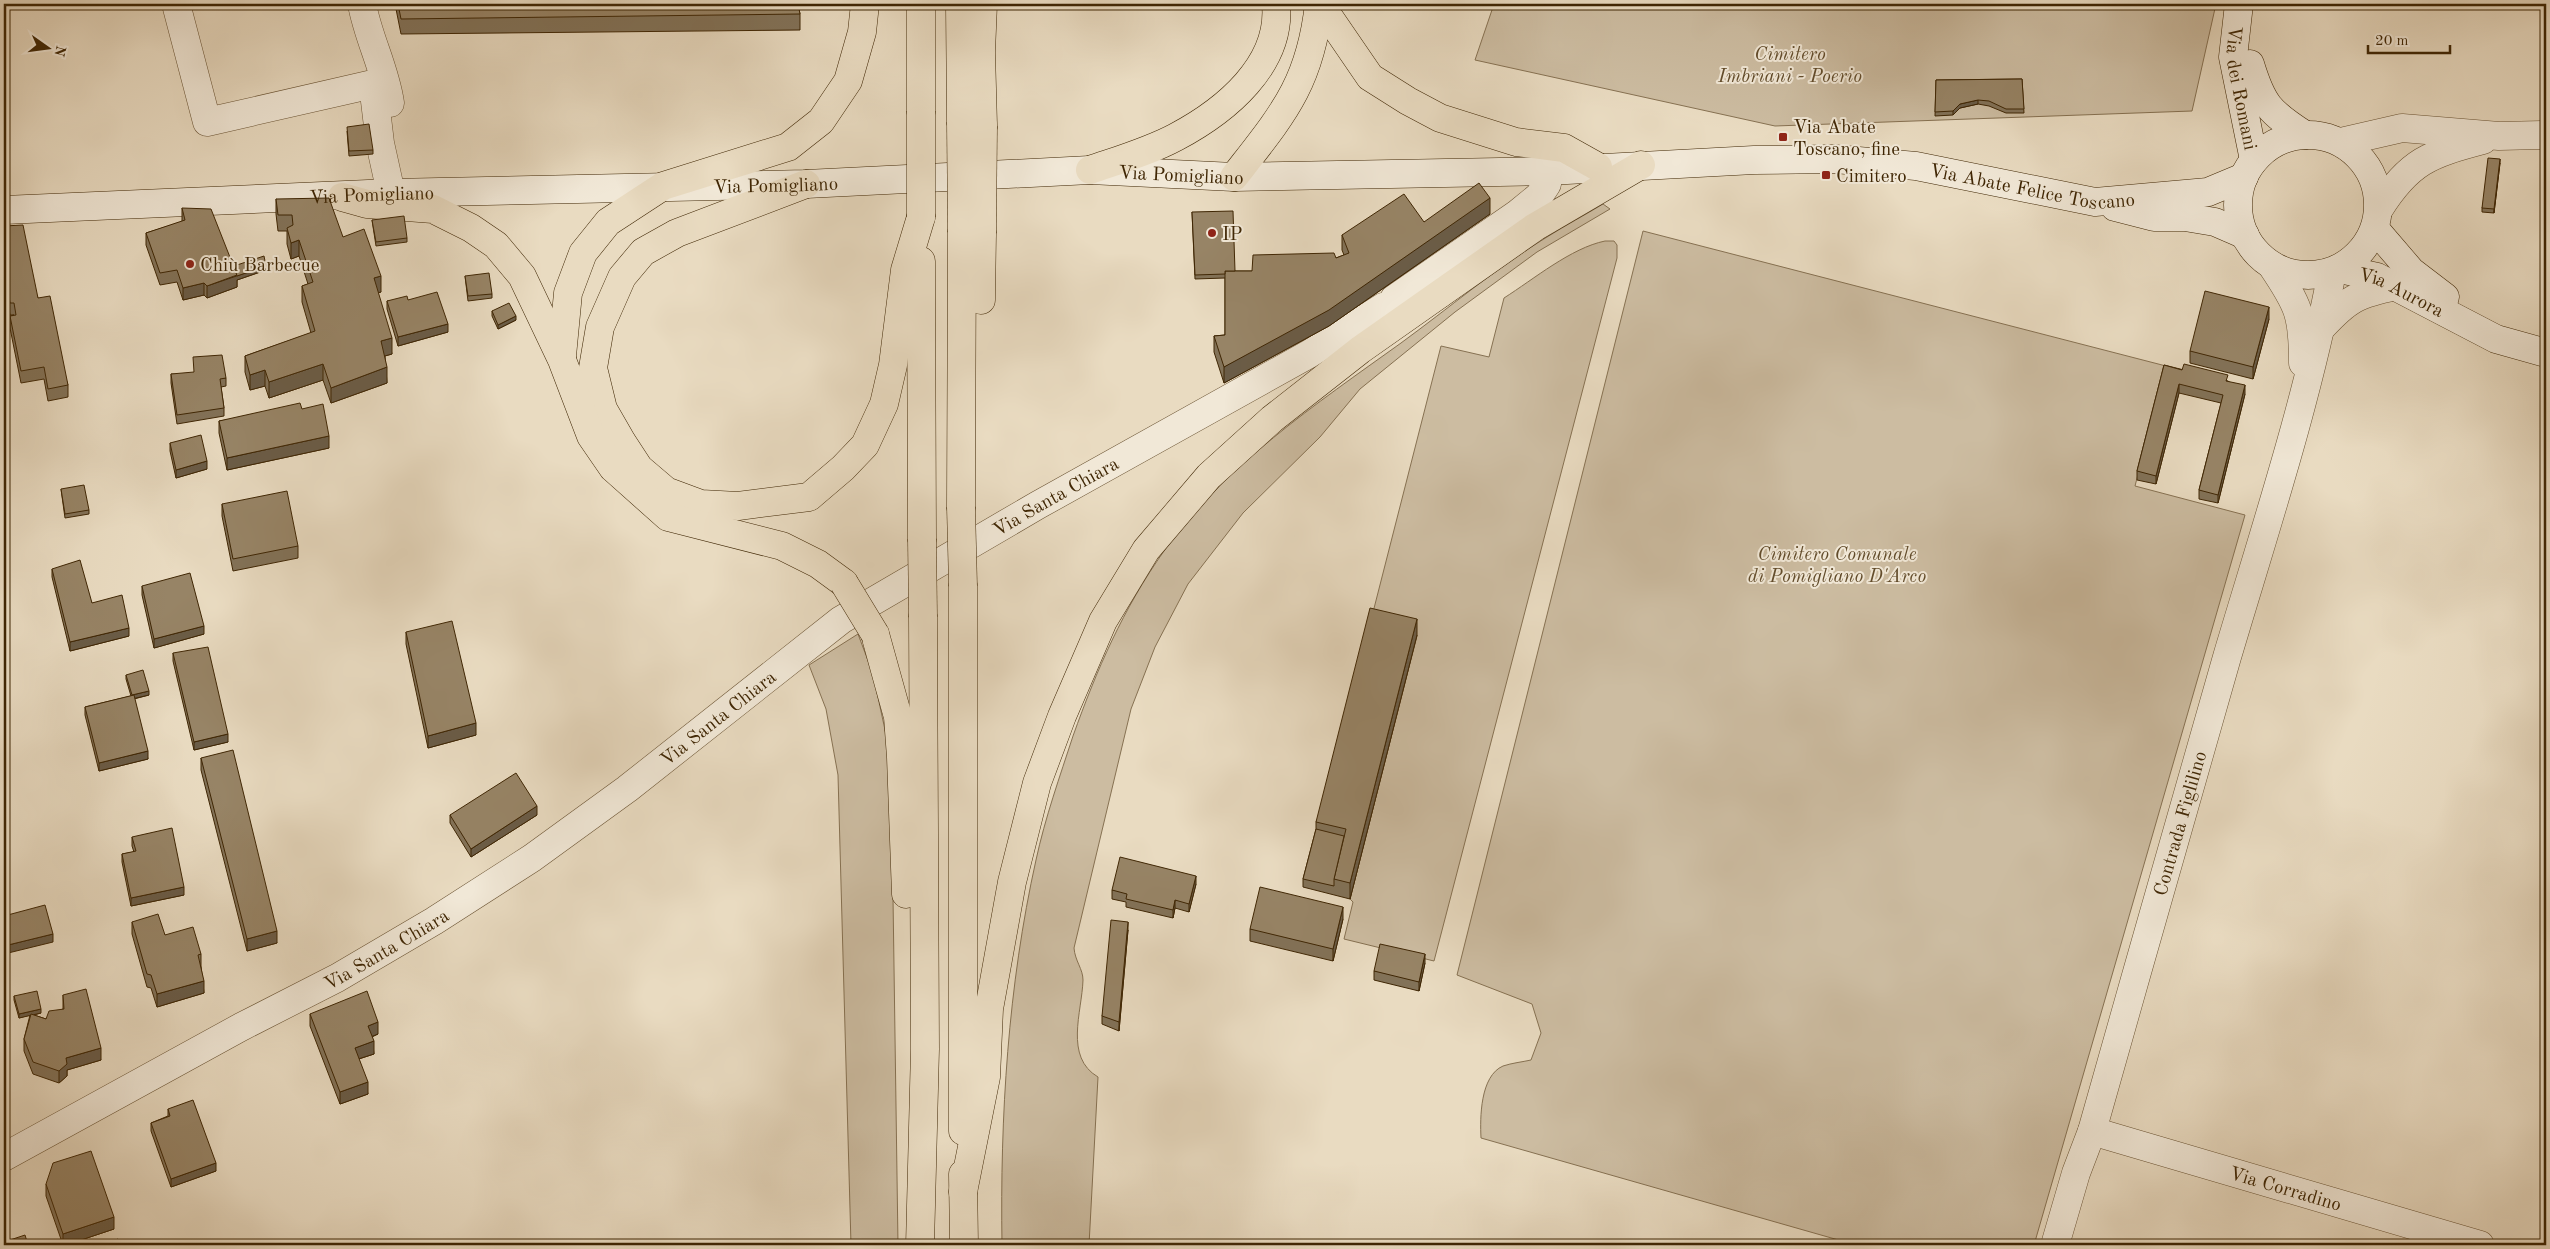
<svg xmlns="http://www.w3.org/2000/svg" width="2550" height="1249" font-family="'Old Standard TT',serif">
	<style>
		.green { fill: #ccbca1; stroke: #867152 }
		.lines { fill: none; stroke-linecap: round; stroke-linejoin: round }
		.street-casing { stroke: #6a5333; stroke-width: 29 }
		.secondary-casing { stroke: #3f2604; stroke-width: 29 }
		.highway-casing { stroke: #3f2604; stroke-width: 29 }
		.street { stroke: #f1e8d7; stroke-width: 28 }
		.secondary { stroke: #f1e8d7; stroke-width: 28 }
		.highway { stroke: #e9dbc1; stroke-width: 28 }
		.highway-bridge-casing { stroke: #3f2604; stroke-width: 29; stroke-linecap: butt }
		.highway-bridge { stroke: #e9dbc1; stroke-width: 28 }
		.wall { fill: #827258; stroke: #3f2604 }
		.shaded-wall { fill: #6a5c47; stroke: #3f2604 }
		.building { fill: #978466; stroke: #3f2604 }
		.poi-dot { fill: #8f2418; stroke: #f1e8d7; stroke-width: 2 }
		.labels { text-anchor: middle; stroke-width: 4; stroke-linejoin: round; paint-order: stroke }
		.park-label { font-size: 19px; font-style: italic; fill: #624c2b; stroke: #f1e8d7 }
		.street-label { font-size: 19px; fill: #3f2604; stroke: #f1e8d7 }
		.poi-label { font-size: 19px; fill: #3f2604; stroke: #f1e8d7; text-anchor: start }
	</style>
	<rect width="100%" height="100%" fill="#e9dbc1"/>
	<filter id="stains"><feTurbulence type="fractalNoise" baseFrequency=".004" numOctaves="4"/><feColorMatrix values="0 0 0 0 .2 0 0 0 0 .09 0 0 0 0 .02 0 0 0 .5 -.17"/></filter>
	<radialGradient id="worn" r=".72"><stop offset=".6" stop-color="#630" stop-opacity="0"/><stop offset="1" stop-color="#630" stop-opacity=".3"/></radialGradient>
	<g class="green">
		<path d="M1494,4h722l-24,107 -417,15 -300,-66z"/>
		<path d="M1603,204l7,5 -73,43 -82,60 -95,77 -40,48 -77,76 -55,71 -33,63 -24,62 -57,239c1,13 9,21 9,32 -1,32 -19,77 15,97l-9,168h-87c-2,-129 6,-259 34,-385 9,-42 24,-84 37,-124 24,-67 50,-127 91,-185 61,-86 152,-147 237,-208 48,-35 95,-75 146,-106 19,-12 38,-22 56,-33z"/>
		<path d="M1643,231l523,135 -31,120 110,29 -211,730h-178l-375,-107c-1,-20 -1,-62 22,-72 9,-3 19,-4 28,-6l10,-27 -9,-29 -75,-29z"/>
		<path d="M1605,241h9l3,4v13l-183,703 -90,-22 9,-37 -3,-3 67,-263 -47,-12 71,-278 48,11 15,-59c30,-19 67,-50 101,-57z"/>
		<path d="M858,634l15,40 18,84 7,487h-47l-13,-470 -12,-66 -17,-44z"/>
	</g>
	<g class="lines">
		<defs>
			<g id="street">
				<path d="M176,4l31,118 166,-38 7,59 11,50"/>
				<path d="M362,4c6,34 23,64 28,99"/>
				<path d="M2341,142l61,-14 97,8 47,-1"/>
				<path d="M2379,209c30,-48 51,-55 104,-69"/>
				<path d="M2272,266c27,40 31,49 31,97"/>
				<path d="M1394,299l123,-85 22,-18 8,-12 1,-13"/>
				<path d="M2322,327c26,-28 35,-33 74,-41"/>
				<path id="s1" d="M2092,1131l388,114"/>
				<path id="s2" d="M4,1157l237,-130 96,-49 97,-57 98,-63 95,-69 214,-169 197,-115 271,-151 74,-47 56,-13"/>
				<path id="s3" d="M2055,1245l21,-72 16,-42c45,-158 89,-316 135,-474 38,-128 80,-254 105,-385"/>
			</g>
			<g id="secondary">
				<path id="s4" d="M2239,4l-6,53 21,103"/>
				<path d="M2250,64c12,40 19,48 55,71"/>
				<circle cx="2308" cy="205" r="70"/>
				<path d="M2115,207l39,10h31l30,5 30,13"/>
				<path id="s5" d="M4,210l387,-17 415,-9 284,-14 144,7 314,-6 206,-11 81,-1 81,7 179,36 113,-10 36,-15"/>
				<path d="M2375,229l36,42 34,26"/>
				<path id="s6" d="M2340,269l37,8 119,62 50,14"/>
			</g>
			<g id="highway">
				<path d="M921,4v107"/>
				<path d="M960,4l1,118"/>
				<path d="M1320,4l50,73 38,24 32,17 76,24 48,6 34,19"/>
				<path d="M983,126l-2,-74 2,-48"/>
				<path d="M1090,170c29,-10 60,-19 86,-33 49,-26 106,-72 100,-133"/>
				<path d="M1234,177c48,-62 76,-92 85,-173"/>
				<path d="M806,184l-129,49 -34,19 -21,25 -22,50 -7,41 10,41 19,33 17,26 27,23 35,13 37,2 71,-9 34,-29 22,-23 19,-41 9,-39 12,-95 16,-53"/>
				<path d="M342,197l25,7 66,5 38,19 25,17 26,31 40,84 29,76 22,32 55,49 114,29 36,18 26,19"/>
				<path d="M921,261l1,278"/>
				<path d="M981,300l1,-67"/>
				<path d="M562,356l6,-63 15,-40 25,-31 55,-36 125,-39 33,-26 27,-40 14,-49 3,-28"/>
				<path d="M961,507l1,-275"/>
				<path d="M875,634l23,83 3,40 5,137"/>
				<path d="M963,1131v-545"/>
				<path d="M963,1174l1,71"/>
				<path d="M963,1192l23,-115 3,-68 23,-127 25,-99 25,-67 41,-95 43,-71 63,-74 63,-57 88,-69 175,-123 106,-62"/>
				<path d="M920,1245l5,-196 -2,-432"/>
			</g>
		</defs>
		<use href="#street" class="street-casing"/>
		<use href="#secondary" class="secondary-casing"/>
		<use href="#highway" class="highway-casing"/>
		<use href="#street" class="street"/>
		<use href="#secondary" class="secondary"/>
		<use href="#highway" class="highway"/>
		<defs>
			<g id="highway-bridge">
				<path d="M921,111v106"/>
				<path d="M961,122l1,110"/>
				<path d="M982,233l1,-107"/>
				<path d="M961,507l2,79"/>
				<path d="M922,539l1,78"/>
				<path d="M844,583l31,51"/>
			</g>
		</defs>
		<use href="#highway-bridge" class="highway-bridge-casing"/>
		<use href="#highway-bridge" class="highway-bridge"/>
	</g>
	<g class="wall">
		<path d="M395,4h403l2,10v16l-399,4z"/>
		<path d="M2022,79l2,34h-18l-17,-7 -11,-2 -18,4 -7,7 -18,1 1,-36z"/>
		<path d="M347,131l26,19v4l-24,2z"/>
		<path d="M2500,163l-6,50 -12,-1v-4z"/>
		<path d="M276,199l67,38 38,55 -3,1 14,61 -7,2 2,27 -56,20 -8,-23 -54,18 -4,-12 -15,4 -5,-18v-16l66,-23 -9,-31v-16l6,-2 -9,-28 -8,3 -4,-15v-13h-9l-2,-17z"/>
		<path d="M182,208l52,58 32,4 -29,10v7l-30,11 -3,-3 -21,5 -6,-18 -17,3 -14,-40v-12l36,-11z"/>
		<path d="M1192,212l43,59h17l84,-13 8,-3 -2,-5v-15l82,-13 66,-8 -161,112 -105,57 -10,-31v-16l11,-1v-57l-30,1z"/>
		<path d="M372,220l35,18v4l-31,4z"/>
		<path d="M4,226l34,72 30,87v12l-20,4 -4,-22 -23,4 -11,-55v-12l4,-1h-4l-6,-34z"/>
		<path d="M465,276l27,18v4l-24,3z"/>
		<path d="M408,300l40,32 -50,14 -11,-37v-8z"/>
		<path d="M492,311l24,9 -18,9 -6,-13z"/>
		<path d="M2269,319l-16,60 -63,-16v-12z"/>
		<path d="M2164,365l64,16 17,13 -27,109 -19,-4v-9l22,-87 -42,-10 -23,91 -19,-4v-9z"/>
		<path d="M171,374l55,4v8l-5,1 3,21v8l-47,8 -6,-41z"/>
		<path d="M302,409l27,39 -102,22 -8,-37v-12z"/>
		<path d="M170,443l37,26 -31,9 -6,-27z"/>
		<path d="M61,489l28,21v4l-24,4z"/>
		<path d="M222,504l76,42v12l-65,13 -11,-55z"/>
		<path d="M52,569l40,34 37,33 -59,15 -18,-74z"/>
		<path d="M142,586l62,48 -50,14 -12,-53z"/>
		<path d="M406,632l70,103 -48,13 -22,-104z"/>
		<path d="M1417,635l-67,264 -47,-12v-8l13,-50v-7z"/>
		<path d="M173,653l55,89 -34,8 -21,-89z"/>
		<path d="M126,675l23,20 -15,4 14,60 -49,12 -14,-56v-8l46,-11 -5,-17z"/>
		<path d="M201,758l76,185 -30,8 -46,-181z"/>
		<path d="M450,815h87l-66,42 -21,-34z"/>
		<path d="M132,837l52,58 -53,11 -9,-44v-8l12,-2 -2,-6z"/>
		<path d="M1196,884l-7,28 -14,-4 -2,10 -47,-11v-5l-14,-3v-9z"/>
		<path d="M1343,919l-10,42 -83,-20v-12z"/>
		<path d="M132,922l33,13 36,19v12l3,27 -47,14 -6,-19 -4,-1 -15,-53z"/>
		<path d="M1128,930l-9,101 -17,-7v-8z"/>
		<path d="M1425,963l-6,28 -45,-11v-9z"/>
		<path d="M63,995l38,65 -34,10v6l-8,7 -26,-9 -9,-23v-12l6,-24 -11,3 -5,-18v-4l27,17 -7,2 12,4 17,-10z"/>
		<path d="M310,1014l68,20 -6,3 2,17 -15,5 9,35 -28,10 -30,-78z"/>
		<path d="M168,1109l48,62 -45,16 -20,-56v-8l17,-7z"/>
		<path d="M46,1184l68,45 -48,16h-3l-17,-49z"/>
	</g>
	<g class="shaded-wall">
		<path d="M1978,100v4l-18,4 -7,7v-4l7,-7z"/>
		<path d="M2500,159v4l-6,50v-4z"/>
		<path d="M1490,198v16l-161,112 -105,57v-16z"/>
		<path d="M299,240v16l-8,3v-16z"/>
		<path d="M266,266v4l-29,10v7l-30,11v-12z"/>
		<path d="M381,276v16l-7,2v-16z"/>
		<path d="M204,283v12l-21,5v-12z"/>
		<path d="M2269,307v12l-16,60v-12z"/>
		<path d="M516,316v4l-18,9v-4z"/>
		<path d="M448,324v8l-50,14v-9z"/>
		<path d="M392,338v16l-11,3v-16z"/>
		<path d="M323,364v16l-54,18v-16z"/>
		<path d="M387,367v16l-56,20v-15z"/>
		<path d="M265,370v16l-15,4v-15z"/>
		<path d="M2179,384v9l-23,91v-8z"/>
		<path d="M2245,385v9l-27,109v-8z"/>
		<path d="M329,436v12l-102,22v-12z"/>
		<path d="M207,461v8l-31,9v-8z"/>
		<path d="M1417,619v16l-67,264v-16z"/>
		<path d="M204,626v8l-50,14v-9z"/>
		<path d="M129,628v8l-59,15v-9z"/>
		<path d="M149,691v4l-17,4v-4z"/>
		<path d="M476,723v12l-48,13v-12z"/>
		<path d="M228,734v8l-34,8v-8z"/>
		<path d="M148,751v8l-49,12v-8z"/>
		<path d="M537,806v9l-66,42v-8z"/>
		<path d="M1196,876v8l-7,28v-8z"/>
		<path d="M184,887v8l-53,11v-8z"/>
		<path d="M1175,900v8l-2,10v-8z"/>
		<path d="M1343,907v12l-10,42v-12z"/>
		<path d="M1128,922v8l-9,101v-9z"/>
		<path d="M277,931v12l-30,8v-12z"/>
		<path d="M53,934v8l-49,12v-8z"/>
		<path d="M1425,954v9l-6,28v-9z"/>
		<path d="M204,981v12l-47,14v-13z"/>
		<path d="M41,1009v4l-22,5v-4z"/>
		<path d="M378,1022v12l-10,4v-12z"/>
		<path d="M374,1041v13l-19,6v-12z"/>
		<path d="M101,1048v12l-34,10v6l-8,7v-12l7,-13z"/>
		<path d="M368,1082v12l-28,10v-12z"/>
		<path d="M216,1163v8l-45,16v-8z"/>
		<path d="M114,1217v12l-48,16h-3v-11z"/>
	</g>
	<g class="building">
		<path d="M398,4h400l2,10 -399,5z"/>
		<path d="M2022,79l2,30h-18l-17,-8 -11,-1 -18,4 -7,7 -18,1 1,-32z"/>
		<path d="M369,124l4,26 -24,1 -2,-24z"/>
		<path d="M2488,158l12,1 -6,50 -12,-1z"/>
		<path d="M1479,183l11,15 -161,112 -105,57 -10,-31 11,-1v-64h27l1,-16 81,-2 2,5 13,-5 -7,-18 62,-41 20,28z"/>
		<path d="M329,198l14,39 21,-8 17,47 -7,2 18,60 -11,3 6,26 -56,21 -8,-24 -54,18 -4,-12 -15,5 -5,-19 70,-25 -13,-45 11,-4 -14,-42 -8,3 -4,-15 6,-3 -1,-10h-14l-2,-16z"/>
		<path d="M182,208l29,1 26,66 -30,11 -3,-3 -21,5 -6,-18 -17,3 -14,-40 39,-13z"/>
		<path d="M1233,211l2,60h-10v3l-30,1 -3,-63z"/>
		<path d="M404,216l3,22 -31,4 -4,-22z"/>
		<path d="M23,225l15,73 12,-2 18,89 -20,4 -4,-22 -23,4 -11,-55 6,-1 -2,-12h-4l-6,-34v-43z"/>
		<path d="M264,256l2,10 -29,10 -3,-10z"/>
		<path d="M489,273l3,21 -24,2 -3,-20z"/>
		<path d="M2205,291l64,16 -16,60 -63,-16z"/>
		<path d="M437,292l11,32 -50,13 -11,-36 20,-5 1,4z"/>
		<path d="M509,303l7,13 -18,9 -6,-14z"/>
		<path d="M222,355l4,23 -6,1 4,29 -47,7 -6,-41 23,-2 -1,-15z"/>
		<path d="M2184,364l44,11 -2,6 19,4 -27,110 -19,-5 24,-95 -44,-11 -23,92 -19,-5 27,-106 18,5z"/>
		<path d="M300,403l2,6 21,-5 6,32 -102,22 -8,-37z"/>
		<path d="M201,435l6,26 -31,9 -6,-27z"/>
		<path d="M84,485l5,25 -24,4 -4,-25z"/>
		<path d="M287,491l11,55 -65,13 -11,-55z"/>
		<path d="M80,560l12,43 30,-8 7,33 -59,14 -18,-73z"/>
		<path d="M190,573l14,53 -50,13 -12,-53z"/>
		<path d="M1370,608l47,11 -67,264 -16,-4 12,-50 -30,-7z"/>
		<path d="M452,621l24,102 -48,13 -22,-104z"/>
		<path d="M208,647l20,87 -34,8 -21,-89z"/>
		<path d="M143,670l6,21 -17,4 -6,-20z"/>
		<path d="M134,695l14,56 -49,12 -14,-56z"/>
		<path d="M233,750l44,181 -30,8 -46,-181z"/>
		<path d="M516,773l21,33 -66,43 -21,-34z"/>
		<path d="M172,828l12,59 -53,11 -9,-44 14,-3 -4,-14z"/>
		<path d="M1316,829l28,7 -10,43v7l-31,-7z"/>
		<path d="M1120,857l76,19 -7,28 -14,-4 -2,10 -47,-11 1,-5 -15,-4z"/>
		<path d="M1260,887l83,20 -10,42 -83,-20z"/>
		<path d="M45,905l8,29 -49,12v-30z"/>
		<path d="M158,914l7,21 28,-8 8,27 -3,1 6,26 -47,13 -6,-19 -4,-1 -15,-52z"/>
		<path d="M1111,920l17,2 -9,100 -17,-6z"/>
		<path d="M1380,944l45,10 -6,28 -45,-11z"/>
		<path d="M86,989l15,59 -35,10 1,6 -8,7 -26,-9 -9,-23 7,-25 15,5 3,-8 15,-2 -1,-14z"/>
		<path d="M37,991l4,18 -22,5 -5,-18z"/>
		<path d="M367,991l11,31 -10,4 6,15 -19,7 13,34 -28,10 -30,-78z"/>
		<path d="M193,1100l23,63 -45,16 -20,-56 19,-7 -2,-7z"/>
		<path d="M91,1151l23,66 -51,17 -17,-50 7,-21z"/>
		<path d="M25,1235l3,10h-24v-3z"/>
		<path d="M118,1239l3,6h-17z"/>
	</g>
	<g class="poi-dot">
		<rect x="1778" y="132" width="10" height="10" rx="2.5"/>
		<rect x="1821" y="170" width="10" height="10" rx="2.5"/>
		<circle cx="1212" cy="233" r="5"/>
		<circle cx="190" cy="264" r="5"/>
	</g>
	<g class="labels">
		<g class="park-label">
			<text x="1790" y="60">Cimitero<tspan x="1790" dy="22">Imbriani - Poerio</tspan></text>
			<text x="1837" y="560">Cimitero Comunale<tspan x="1837" dy="22">di Pomigliano D'Arco</tspan></text>
		</g>
		<g class="street-label">
			<text dy="7" stroke="none"><textPath href="#s4" startOffset="85">Via dei Romani</textPath></text>
			<text dy="7" stroke="none"><textPath href="#s5" startOffset="1178">Via Pomigliano</textPath></text>
			<text dy="7" stroke="none"><textPath href="#s5" startOffset="2032">Via Abate Felice Toscano</textPath></text>
			<text dy="7" stroke="none"><textPath href="#s5" startOffset="772">Via Pomigliano</textPath></text>
			<text dy="7" stroke="none"><textPath href="#s5" startOffset="368">Via Pomigliano</textPath></text>
			<text dy="7" stroke="none"><textPath href="#s6" startOffset="66">Via Aurora</textPath></text>
			<text dy="7" stroke="none"><textPath href="#s2" startOffset="1245">Via Santa Chiara</textPath></text>
			<text dy="7" stroke="none"><textPath href="#s2" startOffset="840">Via Santa Chiara</textPath></text>
			<text dy="7" stroke="none"><textPath href="#s3" startOffset="440">Contrada Figlilino</textPath></text>
			<text dy="7" stroke="none"><textPath href="#s2" startOffset="435">Via Santa Chiara</textPath></text>
			<text dy="7" stroke="none"><textPath href="#s1" startOffset="202">Via Corradino</textPath></text>
		</g>
		<g class="poi-label">
			<text x="1793" y="133">Via Abate<tspan x="1793" dy="22">Toscano, fine</tspan></text>
			<text x="1836" y="182">Cimitero</text>
			<text x="1222" y="240">IP</text>
			<text x="200" y="271">Chiù Barbecue</text>
		</g>
	</g>
	<rect width="2550" height="1249" fill="none" stroke="#e9dbc1" stroke-width="20"/>
	<rect x="5" y="5" width="2540" height="1239" fill="none" stroke="#3f2604" stroke-width="2.5"/>
	<rect x="10" y="10" width="2530" height="1229" fill="none" stroke="#3f2604"/>
	<g transform="translate(48 48) rotate(104)" stroke="#f1e8d7" stroke-width="4" paint-order="stroke">
	<path d="M0-4L9 19L0 12L-9 19Z" fill="#3f2604"/>
	<text y="-8" font-size="14" font-weight="bold" text-anchor="middle" fill="#3f2604">N</text>
	</g>
	<path d="M2368 45v8h82v-8" fill="none" stroke="#3f2604" stroke-width="2.5"/>
	<text x="2375" y="45" font-size="15" fill="#3f2604" stroke="#f1e8d7" stroke-width="4" paint-order="stroke">20 m</text>
	<rect width="100%" height="100%" filter="url(#stains)"/>
	<rect width="100%" height="100%" fill="url(#worn)"/>
</svg>
